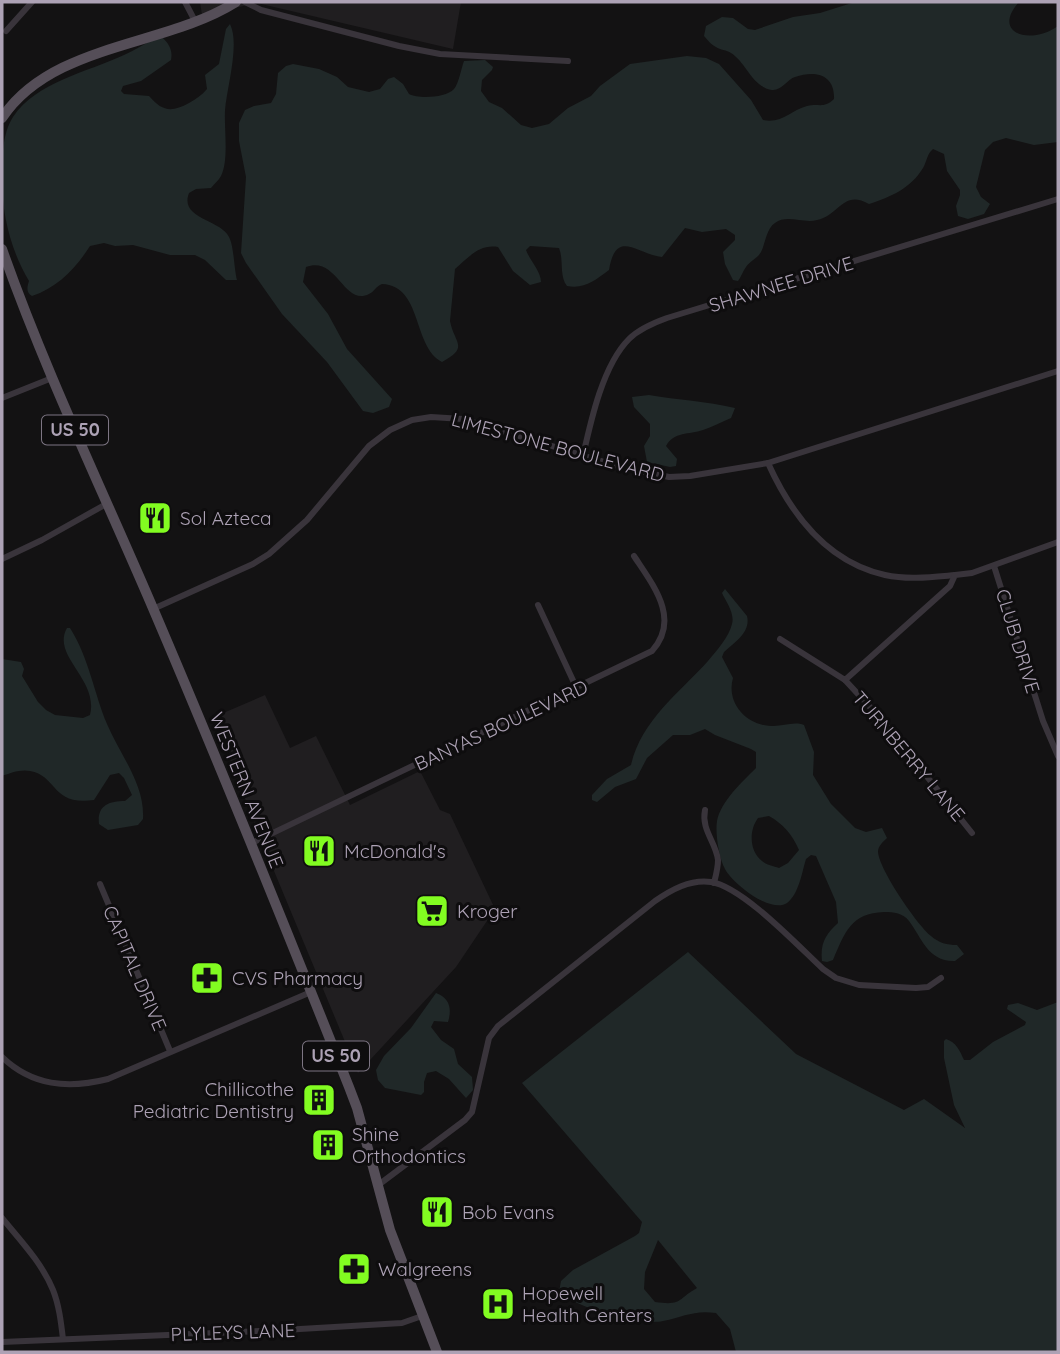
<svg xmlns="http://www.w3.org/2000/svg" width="1060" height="1354" font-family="Quicksand,sans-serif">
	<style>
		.built { fill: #201e20 }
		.green { fill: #202828; fill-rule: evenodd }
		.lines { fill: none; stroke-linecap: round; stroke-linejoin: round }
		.street { stroke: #39343b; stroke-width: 6 }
		.primary { stroke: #554e58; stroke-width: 10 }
		.labels { text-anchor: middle; stroke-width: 6; stroke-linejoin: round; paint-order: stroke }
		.shield { fill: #0e0d0e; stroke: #7d7583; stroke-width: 2 }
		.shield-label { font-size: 18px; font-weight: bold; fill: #ada2b5 }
		.street-label { font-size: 19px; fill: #ada2b5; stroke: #0e0d0e }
		.poi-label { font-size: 19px; fill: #ada2b5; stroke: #0e0d0e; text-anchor: start }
	</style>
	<rect width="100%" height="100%" fill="#131213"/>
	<g class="built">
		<path d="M200,2h261l-8,47 -196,-46 -55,12z"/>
		<path d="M265,695l25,53 26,-12 34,69 70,-34 20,39 10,4 45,95 -39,58 -98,106 -101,-243 -43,-113z"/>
	</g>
	<g class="green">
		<path d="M855,2h164c-28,31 11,44 39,24v116l-24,3 -28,-7 -13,4 -8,8 -9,37 5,10 9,7 -6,10 -16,5 -10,-3 -2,-10 4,-11v-5l-13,-19 -3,-17 -11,-5c-6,5 -6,12 -10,19 -12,20 -32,29 -54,36 -26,-15 -29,11 -52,16 -13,4 -30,-6 -42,3 -9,6 -9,19 -14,29 -3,6 -11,9 -15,15 -3,4 -5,10 -8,14l-5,-1 -8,-16 -2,-12 12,-12v-5l-9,-6 -24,3 -17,-4 -23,29c-26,-3 -46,-29 -53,13 -15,11 -24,19 -42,16 -8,-10 -3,-26 -8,-38l-29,-2 -4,4c4,11 15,21 15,32l-11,3 -17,-14 -15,-24c-19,-3 -29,10 -43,22l-5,52c4,22 20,26 -8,41 -30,-16 -19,-76 -60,-78 -6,2 -8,8 -13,10 -25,13 -32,-39 -63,-27l-3,15 25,32 19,35 45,50 -3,8 -16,6 -10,-2 -36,-49 -45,-48 -36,-51 -5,-10 5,-76 -7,-36v-18l6,-13 9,-4 17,-3 5,-9 2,-21 8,-7 7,-2 26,5 18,8 11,10 21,5 11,-3 8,-10 6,-2 9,7 6,10c9,5 37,4 45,-5 5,-6 7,-20 10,-28l21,-1 8,7 -1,3 -10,10 -1,11 8,11 13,6 19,17 11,3 17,-4 19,-16 23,-12 9,-10 30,-22 57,-8 19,2 13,6 32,36 12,20c19,4 28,-10 44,-14 12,-3 17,3 27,-7 1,-24 -18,-29 -39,-22 -7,2 -14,14 -23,13 -20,-3 -26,-28 -41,-37 -4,-3 -11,-3 -15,-6 -5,-2 -9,-8 -12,-11l2,-10 16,-9 11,1 15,11 7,1 38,-13 27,-4z"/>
		<path d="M230,24c10,20 -3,63 -5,86 -1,19 4,50 -4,66 -2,4 -7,8 -10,12l-15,1 -7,4c-10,26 31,26 40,44 5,9 5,32 8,43h-11l-21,-20 -10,-5h-25l-37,-10 -18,1 -11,-3 -14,3c-14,22 -33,42 -58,50 -6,-3 -5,-9 -3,-15 -18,-30 -27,-66 -27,-102 0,-20 0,-45 11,-62 23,-35 75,-45 111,-62 11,-5 22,-12 33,-18h5c7,7 11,13 9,23l-30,21 -18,5 -2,5 3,3 25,2c13,15 22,17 40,7 7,-4 13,-8 18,-14l-2,-14 14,-11 7,-35z"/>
		<path d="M649,395c29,5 57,6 86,13l-4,10c-10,4 -19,9 -28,12 -14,5 -29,1 -37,16l11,13 -1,7 -6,1 -23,-5 -3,-16 6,-10v-12l-16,-17 -2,-10z"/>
		<path d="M725,589l22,27c4,16 -12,26 -23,36l-2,5 11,21c-7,24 12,47 38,48 11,1 22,-5 33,-1l10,27 -1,23 18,29 24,24 11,4 16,-4 5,10c-4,4 -9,8 -9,14 1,17 39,73 53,84 8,7 16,9 26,9l7,9 -9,7c-27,1 -33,-23 -46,-40 -6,-8 -15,-9 -25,-9 -33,1 -39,20 -51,48l-6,2 -5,-1c-2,-18 4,-27 16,-38l-2,-21 -20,-46 -5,-1 -5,4c-4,13 -7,35 -19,44 -16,11 -54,-19 -62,-34 -6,-11 -10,-36 -8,-48 4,-20 25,-39 39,-53v-16l-5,-3 -36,-14 -10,-6 -15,6h-17l-26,23 -11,21 -21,8 -18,15 -5,-2v-5l15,-16 24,-14c10,-44 48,-72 77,-104 9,-11 21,-24 24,-37 3,-11 -6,-22 -10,-31zM769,816c14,8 23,18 30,34l-11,13 -9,5c-5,-2 -13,-3 -17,-7 -13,-10 -13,-31 -4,-43z"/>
		<path d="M67,628h3c19,30 24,65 37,96 13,31 38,60 36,95l-5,6 -30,5 -9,-6c-2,-18 9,-23 26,-23l7,-6 -8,-17 -5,-5 -9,2 -16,25c-43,6 -36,-24 -64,-29 -9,-2 -20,2 -28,5v-117l19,3 3,7 -2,7 16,26 8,8 9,5 28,3 7,-3c9,-36 -39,-59 -23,-87z"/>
		<path d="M688,952l108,102 108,56 20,-11 41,29 -11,-23 -10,-47v-17l2,-2c10,3 14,12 18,21h6l23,-18 32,-17 1,-3 -19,-13 1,-4 10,-2 19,7 21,-8v350h-322l-6,-23 -14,-16c-23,-3 -32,4 -53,8 -26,5 -83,-12 -104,-29l2,-11 12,-11 62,-34 4,-3 3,-11 -120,-139zM658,1240l39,48c-20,11 -14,18 -42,14l-11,-13 1,-17z"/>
		<path d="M436,993c14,5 16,16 12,29l-14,-1 -3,6 10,13 13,9 4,15 14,13 1,13 -7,8 -17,-19 -13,-8 -9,2 -3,9v10l-3,3 -36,-7 -7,-8 -2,-10 8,-14 27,-28z"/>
	</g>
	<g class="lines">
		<g class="street">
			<path d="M185,2l10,19"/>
			<path d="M245,2l16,8 138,36 41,8 128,7"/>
			<path d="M6,31l26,-29"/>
			<path d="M2,398l50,-20"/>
			<path d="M583,456c8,-36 20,-91 46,-117 10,-10 24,-16 38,-21l391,-119"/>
			<path d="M768,463c23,51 59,99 117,112 23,5 47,2 70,0"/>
			<path d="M2,559l40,-19 66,-37"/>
			<path d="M994,566l49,155 15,35"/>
			<path d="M538,605l39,84"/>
			<path d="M153,609l100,-45 16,-10 38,-34 62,-74 21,-16 22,-10 19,-3 32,2 158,48 48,10 21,-1 78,-13 290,-92"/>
			<path d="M780,639l65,41 105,-94 5,-11 17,-2 86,-31"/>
			<path d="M845,680l36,39 91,114"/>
			<path d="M705,810c-4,20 11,32 13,50 0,8 -2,15 -4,23"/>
			<path d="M252,843l400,-192c29,-32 1,-66 -18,-95"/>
			<path d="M100,884l70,167"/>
			<path d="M2,1057c30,29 66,32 106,22l203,-87"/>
			<path d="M377,1186l88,-66 7,-8 17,-74 9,-12 157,-125c16,-11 35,-22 56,-19 32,5 87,64 112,87l13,9 23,7 57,3 12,-1 13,-9"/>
			<path d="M2,1218c18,22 40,45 51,72 6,15 8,32 10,49"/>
			<path d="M2,1342l281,-12 119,-7 20,-7"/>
		</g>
		<g class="primary">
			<path d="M2,118c50,-75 163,-71 234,-116"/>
			<path d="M2,249c43,122 99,238 150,357 68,159 133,320 197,481l8,21 33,122 47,122"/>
		</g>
	</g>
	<defs>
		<symbol id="restaurant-square" viewBox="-11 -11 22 22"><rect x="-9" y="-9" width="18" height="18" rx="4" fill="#82fc21" stroke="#0e0d0e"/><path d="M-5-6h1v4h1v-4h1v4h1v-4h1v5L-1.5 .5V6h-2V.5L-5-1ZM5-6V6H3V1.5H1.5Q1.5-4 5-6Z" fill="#111"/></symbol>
		<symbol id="supermarket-square" viewBox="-11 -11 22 22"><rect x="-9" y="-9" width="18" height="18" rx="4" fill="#82fc21" stroke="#0e0d0e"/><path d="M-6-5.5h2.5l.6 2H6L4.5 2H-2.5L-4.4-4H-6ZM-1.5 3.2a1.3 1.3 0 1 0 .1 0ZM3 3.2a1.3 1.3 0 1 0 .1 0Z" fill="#111"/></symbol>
		<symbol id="pharmacy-square" viewBox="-11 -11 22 22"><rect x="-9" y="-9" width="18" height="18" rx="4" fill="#82fc21" stroke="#0e0d0e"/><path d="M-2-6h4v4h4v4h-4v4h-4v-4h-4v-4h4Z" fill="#111"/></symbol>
		<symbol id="building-square" viewBox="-11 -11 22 22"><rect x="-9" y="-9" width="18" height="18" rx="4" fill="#82fc21" stroke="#0e0d0e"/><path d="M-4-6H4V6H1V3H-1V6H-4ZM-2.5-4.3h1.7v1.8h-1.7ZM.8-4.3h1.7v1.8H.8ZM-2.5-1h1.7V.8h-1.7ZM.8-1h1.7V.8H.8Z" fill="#111"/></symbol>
		<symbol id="hospital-square" viewBox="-11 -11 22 22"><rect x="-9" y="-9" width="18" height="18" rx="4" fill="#82fc21" stroke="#0e0d0e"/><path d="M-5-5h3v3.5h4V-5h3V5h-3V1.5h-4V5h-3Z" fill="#111"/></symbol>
	</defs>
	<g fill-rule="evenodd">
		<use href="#restaurant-square" x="136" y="499" width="38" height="38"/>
		<use href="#restaurant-square" x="300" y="832" width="38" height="38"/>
		<use href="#supermarket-square" x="413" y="892" width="38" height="38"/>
		<use href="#pharmacy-square" x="188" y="959" width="38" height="38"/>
		<use href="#building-square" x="300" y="1081" width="38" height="38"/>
		<use href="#building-square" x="309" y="1126" width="38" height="38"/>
		<use href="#restaurant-square" x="418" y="1193" width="38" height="38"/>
		<use href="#pharmacy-square" x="335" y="1250" width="38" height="38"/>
		<use href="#hospital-square" x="479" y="1285" width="38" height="38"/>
	</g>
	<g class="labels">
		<g class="shield">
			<rect x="42" y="415.5" width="66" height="29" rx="5"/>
			<rect x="303" y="1041.5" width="66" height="29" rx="5"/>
		</g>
		<g class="shield-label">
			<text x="75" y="436">US 50</text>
			<text x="336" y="1062">US 50</text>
		</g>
		<g class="street-label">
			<text transform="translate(781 284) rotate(-17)" y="7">SHAWNEE DRIVE</text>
			<text transform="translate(558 447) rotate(15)" y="7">LIMESTONE BOULEVARD</text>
			<text transform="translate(1018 641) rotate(73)" y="7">CLUB DRIVE</text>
			<text transform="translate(501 725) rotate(-25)" y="7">BANYAS BOULEVARD</text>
			<text transform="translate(909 756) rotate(50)" y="7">TURNBERRY LANE</text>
			<text transform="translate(247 790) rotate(68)" y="7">WESTERN AVENUE</text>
			<text transform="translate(135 968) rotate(67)" y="7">CAPITAL DRIVE</text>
			<text transform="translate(233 1332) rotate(-2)" y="7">PLYLEYS LANE</text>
		</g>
		<g class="poi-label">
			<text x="180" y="525">Sol Azteca</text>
			<text x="344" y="858">McDonald's</text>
			<text x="457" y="918">Kroger</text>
			<text x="232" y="985">CVS Pharmacy</text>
			<text x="294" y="1096" text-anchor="end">Chillicothe<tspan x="294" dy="22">Pediatric Dentistry</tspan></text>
			<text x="352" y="1141">Shine<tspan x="352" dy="22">Orthodontics</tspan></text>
			<text x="462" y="1219">Bob Evans</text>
			<text x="378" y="1276">Walgreens</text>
			<text x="522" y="1300">Hopewell<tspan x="522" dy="22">Health Centers</tspan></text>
		</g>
	</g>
	<rect width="1060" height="1354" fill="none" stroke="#ada2b5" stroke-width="7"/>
</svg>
